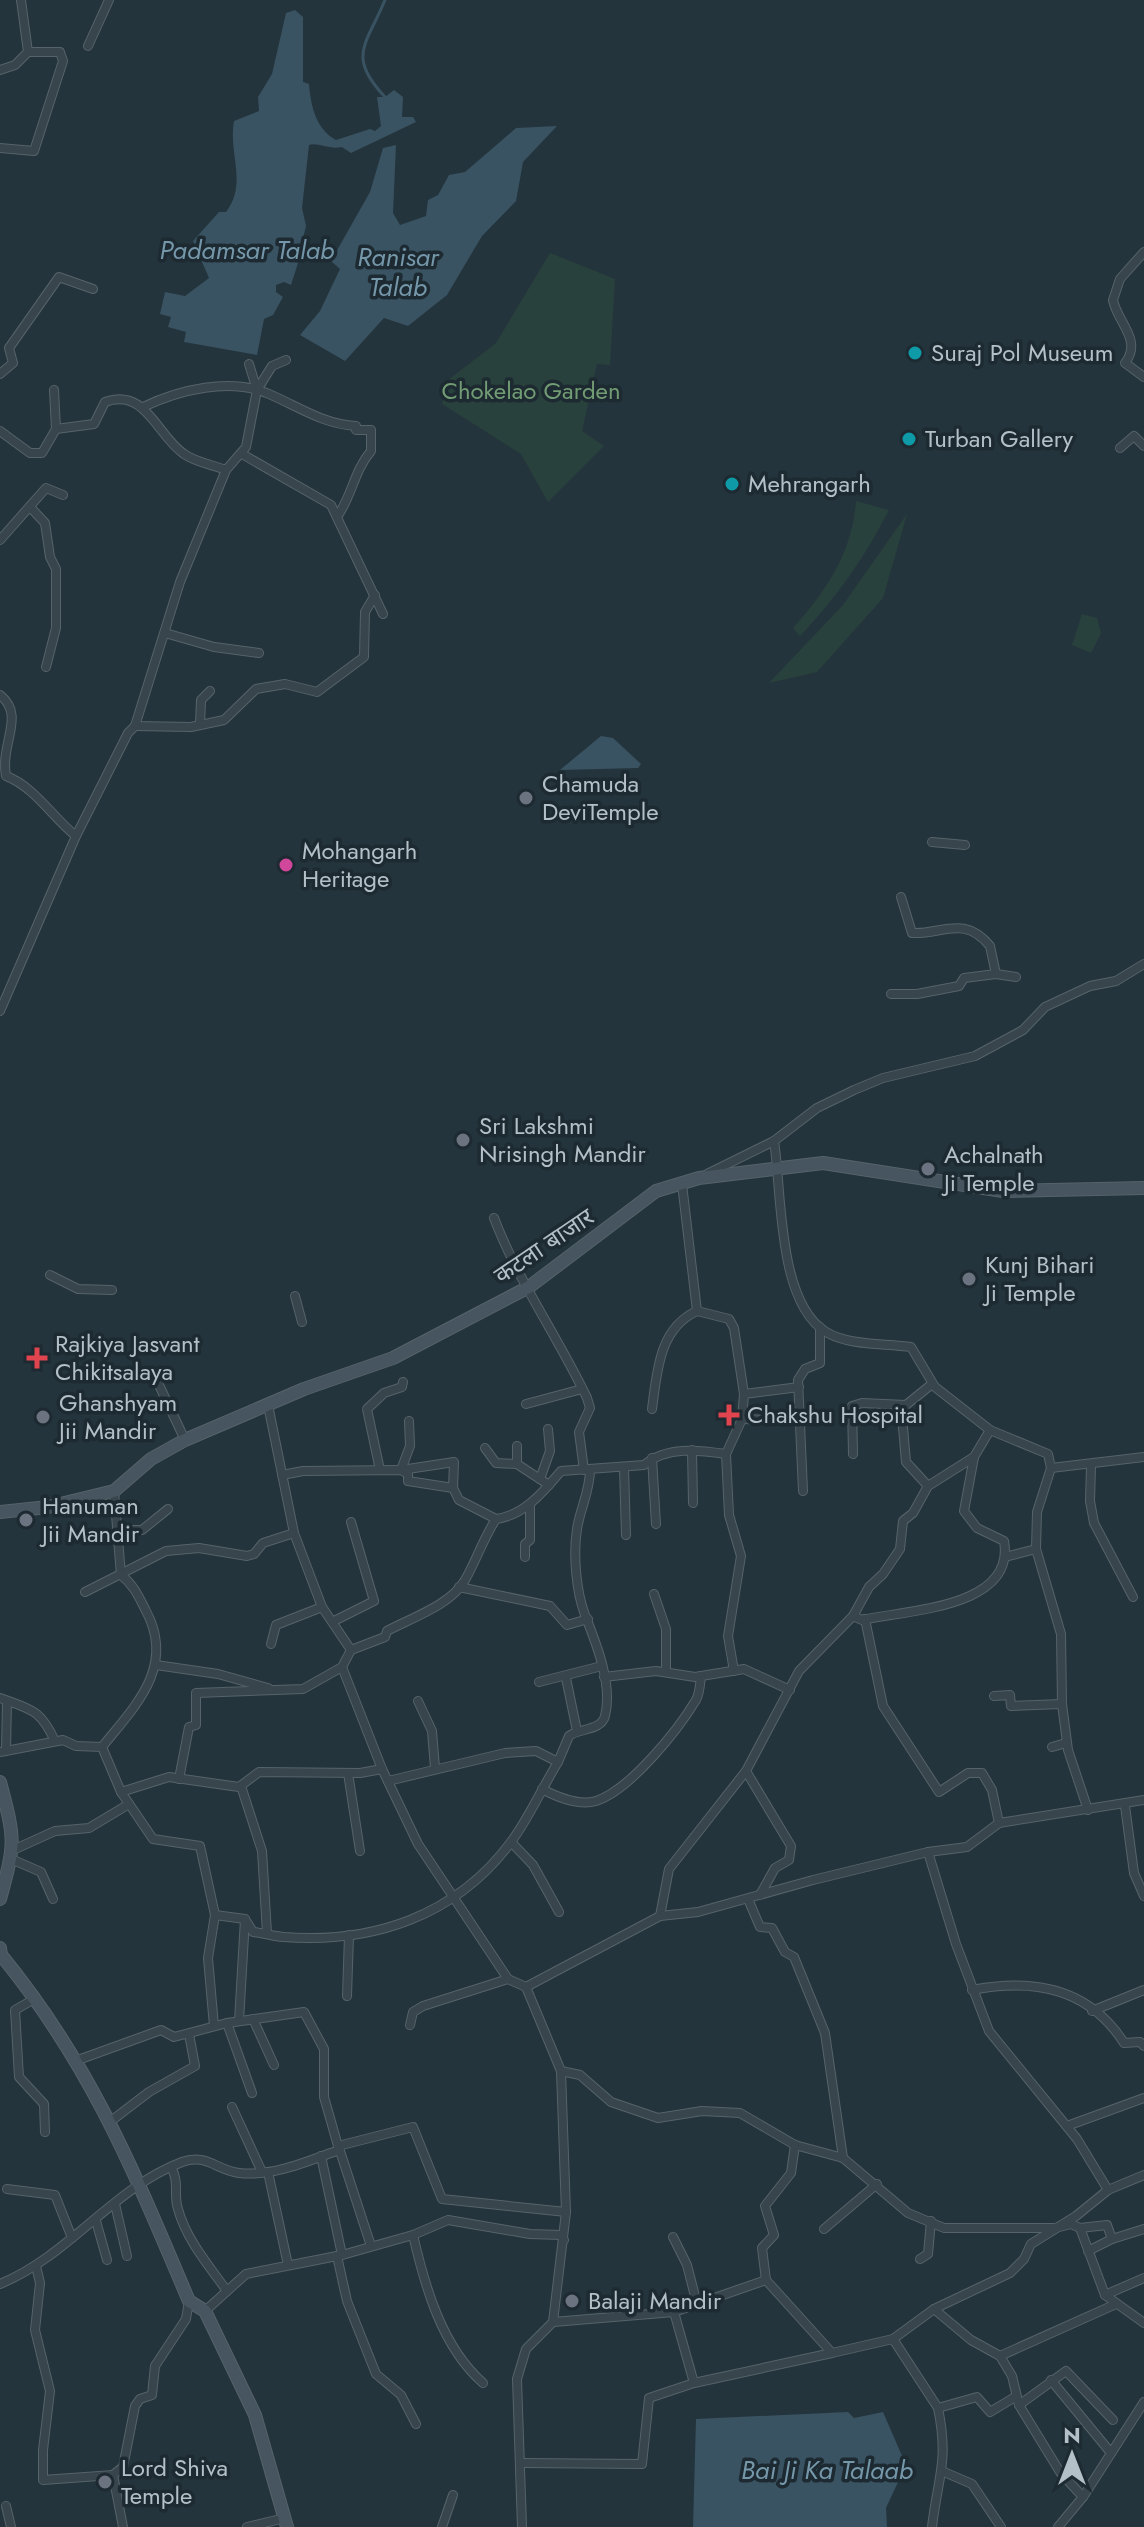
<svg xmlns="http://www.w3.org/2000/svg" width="1144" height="2527" font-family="Jost,'Noto Sans Devanagari',sans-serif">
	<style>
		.green { fill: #29413c }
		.water { fill: #395362 }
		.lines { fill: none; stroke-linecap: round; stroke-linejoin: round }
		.stream { stroke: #395362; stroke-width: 3 }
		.street-casing { stroke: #56636a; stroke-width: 10 }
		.secondary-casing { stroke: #56636a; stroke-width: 14 }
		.street { stroke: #38454c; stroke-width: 8 }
		.secondary { stroke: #46555f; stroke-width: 12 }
		.culture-dot { fill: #0f9aa8; stroke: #1d2a31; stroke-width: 3 }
		.worship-dot { fill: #6b7280; stroke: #1d2a31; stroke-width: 3 }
		.hotel-dot { fill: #d1479c; stroke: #1d2a31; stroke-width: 3 }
		.health-dot { fill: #e0444e; stroke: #1d2a31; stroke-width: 3 }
		.labels { text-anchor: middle; stroke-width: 7; stroke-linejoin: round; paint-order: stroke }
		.poi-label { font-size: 24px; fill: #b4c0c7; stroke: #1d2a31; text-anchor: start }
		.park-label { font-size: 24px; fill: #729c73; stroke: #1d2a31 }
		.street-label { font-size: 24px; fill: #b4c0c7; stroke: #1d2a31 }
		.water-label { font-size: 26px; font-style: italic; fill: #7597aa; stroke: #1d2a31 }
	</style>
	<rect width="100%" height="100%" fill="#24343c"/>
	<g class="green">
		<path d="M550,253l65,26 -5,86 -13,-1 -15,67 22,15 -56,56 -27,-48 -79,-50 5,-23 49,-38z"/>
		<path d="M856,501l33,9c-24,47 -52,87 -89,126l-7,-8c34,-38 59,-75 63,-127z"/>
		<path d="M907,514l-24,84 -66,74 -48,11 74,-78z"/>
		<path d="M1082,614l15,4 4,15 -10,20 -19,-8z"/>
	</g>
	<g class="water">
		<path d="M295,10l8,7v65l6,2c2,23 7,45 27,56l34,-11 5,2 6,-5 -4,-29h8l9,-7 9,7 -1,20h11l3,5 -65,31 -9,-6c-13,3 -24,-5 -33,-2l-7,63 4,18 -7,29 -6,2 5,6 -7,22 -7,-3 -8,3v7l7,5 -10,18 -9,4 -7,36 -73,-13 2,-10 -18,-5 3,-10 -11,-3 5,-22 20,4 24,-18 -16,-37 26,-29h7c22,-29 2,-59 8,-91l25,-10 -1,-14 14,-23 14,-61z"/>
		<path d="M557,126l-34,36 -7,39 -34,35 -35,59 -39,31 -24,-8 -39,43 -45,-26 20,-24 20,-42 -9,-8 39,-69 13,-44 13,-3 -3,68 7,12 26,-9 2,-16 10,-5 11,-20 16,-3 51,-44z"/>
		<path d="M601,736l12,2 28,26 -3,4 -78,2z"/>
		<path d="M848,2412l6,6 29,-6 23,53 -20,43 1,19h-194l3,-108z"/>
	</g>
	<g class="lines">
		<path class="stream" d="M385,97c-39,-41 -18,-53 0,-97"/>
		<defs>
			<g id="street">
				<path d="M88,46l21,-46"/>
				<path d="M0,70l15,-5 13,-13 -7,-52"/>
				<path d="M0,148l34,3 29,-90 -3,-9h-32"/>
				<path d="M1144,252l-24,27 -7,21c4,22 30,40 12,63l19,14"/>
				<path d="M249,364l8,26"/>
				<path d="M0,374l13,-11 -4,-15 50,-71 34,12"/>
				<path d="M143,407c36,-17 87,-30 126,-13 30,13 54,30 87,32v4h15v21c-17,20 -19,45 -34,66"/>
				<path d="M56,429l38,-5 11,-22c41,-15 52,34 79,52 11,8 29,11 42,16"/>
				<path d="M0,431l30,22h12l14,-24 -2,-39"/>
				<path d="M1120,448l14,-12 10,10"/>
				<path d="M242,454l89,51 52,109"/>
				<path d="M31,508l14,15 5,34 6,12v59l-10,39"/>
				<path d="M0,540l46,-52 17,7"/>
				<path d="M165,633l49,14 45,6"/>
				<path d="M0,695c26,21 0,47 6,81 29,11 46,41 70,60"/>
				<path d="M200,724l1,-24 9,-9"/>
				<path d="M135,726l56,1 33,-7 32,-31 29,-5 32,8 47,-35 1,-45 10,-17"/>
				<path d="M932,842l33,3"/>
				<path d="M901,897l11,36c29,2 52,-19 78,13l6,28"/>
				<path d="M891,994h26l42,-8 5,-8 32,-4 20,3"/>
				<path d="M0,1011l76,-175 52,-103 7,-7 45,-144 46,-112 20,-23 11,-57 15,-24 14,-6"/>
				<path d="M774,1141c8,50 3,161 52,191 23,14 59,11 85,15l24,40 55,43 58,24 3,14 93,-11"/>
				<path d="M707,1174l67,-33 43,-33 37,-18 29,-12 92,-22 48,-26 22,-23 45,-21 26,-5 28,-17"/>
				<path d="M682,1184l15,127 32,8 5,9 10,66 -2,25 -16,35 3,61 12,41 -13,80 6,35"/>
				<path d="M494,1218c24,63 64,119 93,180l3,10 -11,24 5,38"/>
				<path d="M50,1275l28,14 34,1"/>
				<path d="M295,1296l7,26"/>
				<path d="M159,1385l26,55"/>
				<path d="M744,1394l55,-7"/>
				<path d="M526,1404l56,-15"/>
				<path d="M268,1405l26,128 28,74 29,43 -9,17 40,102 36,75 90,135 18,8 35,84 5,141 -13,110"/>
				<path d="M652,1409c5,-37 7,-81 45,-98"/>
				<path d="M742,1419l61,2"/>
				<path d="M517,1446v18"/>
				<path d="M485,1448l11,15 21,1 32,21"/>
				<path d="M692,1450l1,53"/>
				<path d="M853,1454l-1,-48 10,-3 44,2"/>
				<path d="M652,1458l4,66"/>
				<path d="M1091,1466l-1,35 4,22 39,74"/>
				<path d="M624,1467l2,68"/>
				<path d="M1051,1468l-14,44 -1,37 25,85 1,70 6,46 20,60"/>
				<path d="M380,1470l-13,-61 17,-16 18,-6 1,-5"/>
				<path d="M401,1470l9,-24 -1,-25"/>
				<path d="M408,1474v-5l46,-7 -1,26"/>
				<path d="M282,1475l21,-4 98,-1 7,4v7l45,7 6,12 37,19"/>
				<path d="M540,1479l10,-28 -2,-22"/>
				<path d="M928,1486l-22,-24 -4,-46 4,-11 26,-21"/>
				<path d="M114,1491l7,84"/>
				<path d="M803,1491l-5,-111 7,-11 15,-6v-36"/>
				<path d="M120,1530h22l26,-21"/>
				<path d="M525,1557v-13l5,-4v-36"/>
				<path d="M1005,1557l31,-8"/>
				<path d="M459,1587l91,19 17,19 21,-6"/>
				<path d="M85,1592l81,-41 33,-3 48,8 7,-2 9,-11 31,-10"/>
				<path d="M654,1594l12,35v43"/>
				<path d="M853,1616l9,4c45,-10 154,-12 142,-79l-27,-13 -13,-17 10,-54"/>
				<path d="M865,1619l18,87 56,86 29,-19h14l10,17 7,33"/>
				<path d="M334,1621l40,-20 -23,-79"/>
				<path d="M271,1644l5,-19 46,-18"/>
				<path d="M351,1650l34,-13 2,-6c24,-13 64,-26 78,-51 11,-19 18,-41 31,-61 29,-4 47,-27 65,-48l83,-6c23,-19 54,-15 82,-11"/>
				<path d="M156,1665l62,9 50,14"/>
				<path d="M604,1677l52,-6 39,6 49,-8 46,21"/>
				<path d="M566,1678l11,53"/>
				<path d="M539,1682l63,-16"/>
				<path d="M994,1696l16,-1 1,11 51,-2"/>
				<path d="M0,1698c32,12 40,11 55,43"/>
				<path d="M418,1701l14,30 3,37"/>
				<path d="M102,1747c33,-41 74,-80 44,-136 -7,-14 -12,-26 -25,-36"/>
				<path d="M1052,1747l14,-4"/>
				<path d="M6,1751l1,-50"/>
				<path d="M0,1752l63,-12 13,6 26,1 19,45 48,-15 70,10 20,-15 101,1 22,-4"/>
				<path d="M558,1762l11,-26c10,-8 32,-5 36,-20 8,-32 -9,-73 -20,-101 -9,-24 -12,-61 -8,-86 3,-20 13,-38 13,-59"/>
				<path d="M746,1771l45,75 -2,14 -14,8 -15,27"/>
				<path d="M348,1773l12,78"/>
				<path d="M179,1779l10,-52 7,-2v-32l107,-4 39,-22"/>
				<path d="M241,1786l21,65 5,82"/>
				<path d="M542,1789c15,8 36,17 54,12 34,-11 82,-71 100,-101 4,-7 4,-17 5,-24"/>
				<path d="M121,1792l32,47 47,7 15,69 -7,43 6,68"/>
				<path d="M1125,1806l9,67 10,23"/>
				<path d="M511,1842l22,23 26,47"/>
				<path d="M13,1850l42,-19 34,-3 40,-24"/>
				<path d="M928,1852l28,92 33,87 88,108 31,51"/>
				<path d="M11,1859l30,13 12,27"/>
				<path d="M748,1899l12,28 12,1 13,24 9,5 31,76 18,125"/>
				<path d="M215,1915l30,4 8,13c10,1 20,4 30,5 90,7 173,-21 228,-95 18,-24 31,-54 47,-80l-22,-11 -31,2 -117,28"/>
				<path d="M660,1916l9,-47 77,-98 53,-100 54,-55 16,-29 14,-13 17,-25 3,-28 10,-8 15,-27 46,-29 16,-27"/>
				<path d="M526,1987l134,-71 38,-4 115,-32 115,-28 39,-5 32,-24 145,-23"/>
				<path d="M972,1990c62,-12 117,-2 152,53l16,-1 4,4"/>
				<path d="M347,1996l2,-61"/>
				<path d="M36,1998l-21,12 4,67 25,27 1,28"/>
				<path d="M1092,2011l52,-21"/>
				<path d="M253,2019l21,46"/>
				<path d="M239,2021l6,-102"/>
				<path d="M227,2023l25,70"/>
				<path d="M410,2025l3,-13 10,-6 85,-27"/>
				<path d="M78,2060l83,-30 13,7 53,-14 77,-11 20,37v48l14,49 75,-19 29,72 124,13"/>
				<path d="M561,2071l19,4 31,27 47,16 44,-7 38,2 55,32 48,13 65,55 36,15h111l16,-4 9,4 27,-3 5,14 -24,12"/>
				<path d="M232,2107l30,65"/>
				<path d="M111,2121l38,-29 46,-26 -6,-32"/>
				<path d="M1067,2126l77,-28"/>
				<path d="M339,2148l32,98"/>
				<path d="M321,2156l21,99"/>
				<path d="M171,2167c9,16 2,27 7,42 8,30 31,57 49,82"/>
				<path d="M268,2172l20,93"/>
				<path d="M7,2189l48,6 17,43"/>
				<path d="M115,2204l12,52"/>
				<path d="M96,2221l11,39"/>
				<path d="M1080,2228l25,67 39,28"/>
				<path d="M824,2229l53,-45"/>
				<path d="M413,2235c12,52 29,112 70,148"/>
				<path d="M673,2237l14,28 10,39"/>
				<path d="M1112,2239l32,-10"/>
				<path d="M337,2256l10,45 29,73 25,21 15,29"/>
				<path d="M920,2259l8,-5 3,-33"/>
				<path d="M36,2266l4,17 -5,47 15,61 -7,59v30l70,-5 10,52"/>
				<path d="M766,2280l-4,-32 12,-13 -9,-29 26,-33 4,-28"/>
				<path d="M0,2284c69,-28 113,-96 182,-122 24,-9 34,8 57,11 34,4 69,-12 100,-23"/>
				<path d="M1105,2295l39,-17"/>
				<path d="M934,2309l37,31 29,16 12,20 7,29 41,67 23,25"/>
				<path d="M205,2311l41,-37 96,-19 71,-20 35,-15 82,14 31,1 3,5"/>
				<path d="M674,2312l20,71"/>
				<path d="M893,2339l45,69 39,-11 13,15 25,-15"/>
				<path d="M1000,2356l116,-52"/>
				<path d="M1051,2380l60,73"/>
				<path d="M1019,2405l47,-34 47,49"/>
				<path d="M520,2463l122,1 7,-66 45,-15 138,-30"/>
				<path d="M944,2472l28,12 29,43"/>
				<path d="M113,2475l10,-8 12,-61 5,-7 12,-4 3,-29 31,-47 3,-18"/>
				<path d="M6,2506l5,21"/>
				<path d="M247,2527l38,-9"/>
				<path d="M442,2527l11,-32"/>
				<path d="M522,2527l-5,-148 9,-30 27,-27 121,-10 92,-32 66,73 61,-14 41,-30 76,-36 14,-14 7,-15 45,-28 32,-26 36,-15"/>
				<path d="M932,2527c6,-51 17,-65 6,-119"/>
				<path d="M1058,2527l25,-30 61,-95"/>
			</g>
			<g id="secondary">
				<path d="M0,1512l48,-5 66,-16 37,-32 34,-19 119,-51 89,-31 136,-71 127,-96 43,-13 124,-15 180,28 141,-3"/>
				<path d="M0,1782c15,57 16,60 0,117"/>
				<path d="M0,1948l1,7c91,111 133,217 188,346l16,10 50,104 32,112"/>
			</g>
		</defs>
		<use href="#street" class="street-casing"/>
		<use href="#secondary" class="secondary-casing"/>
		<use href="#street" class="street"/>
		<use href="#secondary" class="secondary"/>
	</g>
	<g class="culture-dot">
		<circle cx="915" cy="353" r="8"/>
		<circle cx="909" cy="439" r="8"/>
		<circle cx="732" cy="484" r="8"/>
	</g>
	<g class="worship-dot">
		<circle cx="526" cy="798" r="8"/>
		<circle cx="463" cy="1140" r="8"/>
		<circle cx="928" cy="1169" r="8"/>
		<circle cx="969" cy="1279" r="8"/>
		<circle cx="43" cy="1417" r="8"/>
		<circle cx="26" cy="1520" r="8"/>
		<circle cx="572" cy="2301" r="8"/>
		<circle cx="105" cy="2482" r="8"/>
	</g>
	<circle class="hotel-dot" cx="286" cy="865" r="8"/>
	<g class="health-dot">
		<path d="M33 1346h8v8h8v8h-8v8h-8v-8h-8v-8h8z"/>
		<path d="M725 1403h8v8h8v8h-8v8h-8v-8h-8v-8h8z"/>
	</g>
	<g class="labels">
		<g class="poi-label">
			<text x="931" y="361">Suraj Pol Museum</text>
			<text x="925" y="447">Turban Gallery</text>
			<text x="748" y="492">Mehrangarh</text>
			<text x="542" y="792">Chamuda<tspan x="542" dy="28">DeviTemple</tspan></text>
			<text x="302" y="859">Mohangarh<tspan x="302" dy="28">Heritage</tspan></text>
			<text x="479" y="1134">Sri Lakshmi<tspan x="479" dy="28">Nrisingh Mandir</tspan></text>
			<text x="944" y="1163">Achalnath<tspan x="944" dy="28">Ji Temple</tspan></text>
			<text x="985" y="1273">Kunj Bihari<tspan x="985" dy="28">Ji Temple</tspan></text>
			<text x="55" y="1352">Rajkiya Jasvant<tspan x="55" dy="28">Chikitsalaya</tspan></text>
			<text x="59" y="1411">Ghanshyam<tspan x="59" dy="28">Jii Mandir</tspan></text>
			<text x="747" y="1423">Chakshu Hospital</text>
			<text x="42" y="1514">Hanuman<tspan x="42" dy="28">Jii Mandir</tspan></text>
			<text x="588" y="2309">Balaji Mandir</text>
			<text x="121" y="2476">Lord Shiva<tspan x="121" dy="28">Temple</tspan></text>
		</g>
		<g class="park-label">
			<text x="531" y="399">Chokelao Garden</text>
		</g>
		<g class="street-label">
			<text transform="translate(544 1246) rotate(-34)" y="8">कटला बाजार</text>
		</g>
		<g class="water-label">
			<text x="247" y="259">Padamsar Talab</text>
			<text x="398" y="266">Ranisar<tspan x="398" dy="30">Talab</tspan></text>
			<text x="827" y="2479">Bai Ji Ka Talaab</text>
		</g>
	</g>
	<g transform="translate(1072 2455)" stroke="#1d2a31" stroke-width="6" paint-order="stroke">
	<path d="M0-6L14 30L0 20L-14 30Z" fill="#b4c0c7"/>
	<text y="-12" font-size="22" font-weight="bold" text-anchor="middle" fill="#b4c0c7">N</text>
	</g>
</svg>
